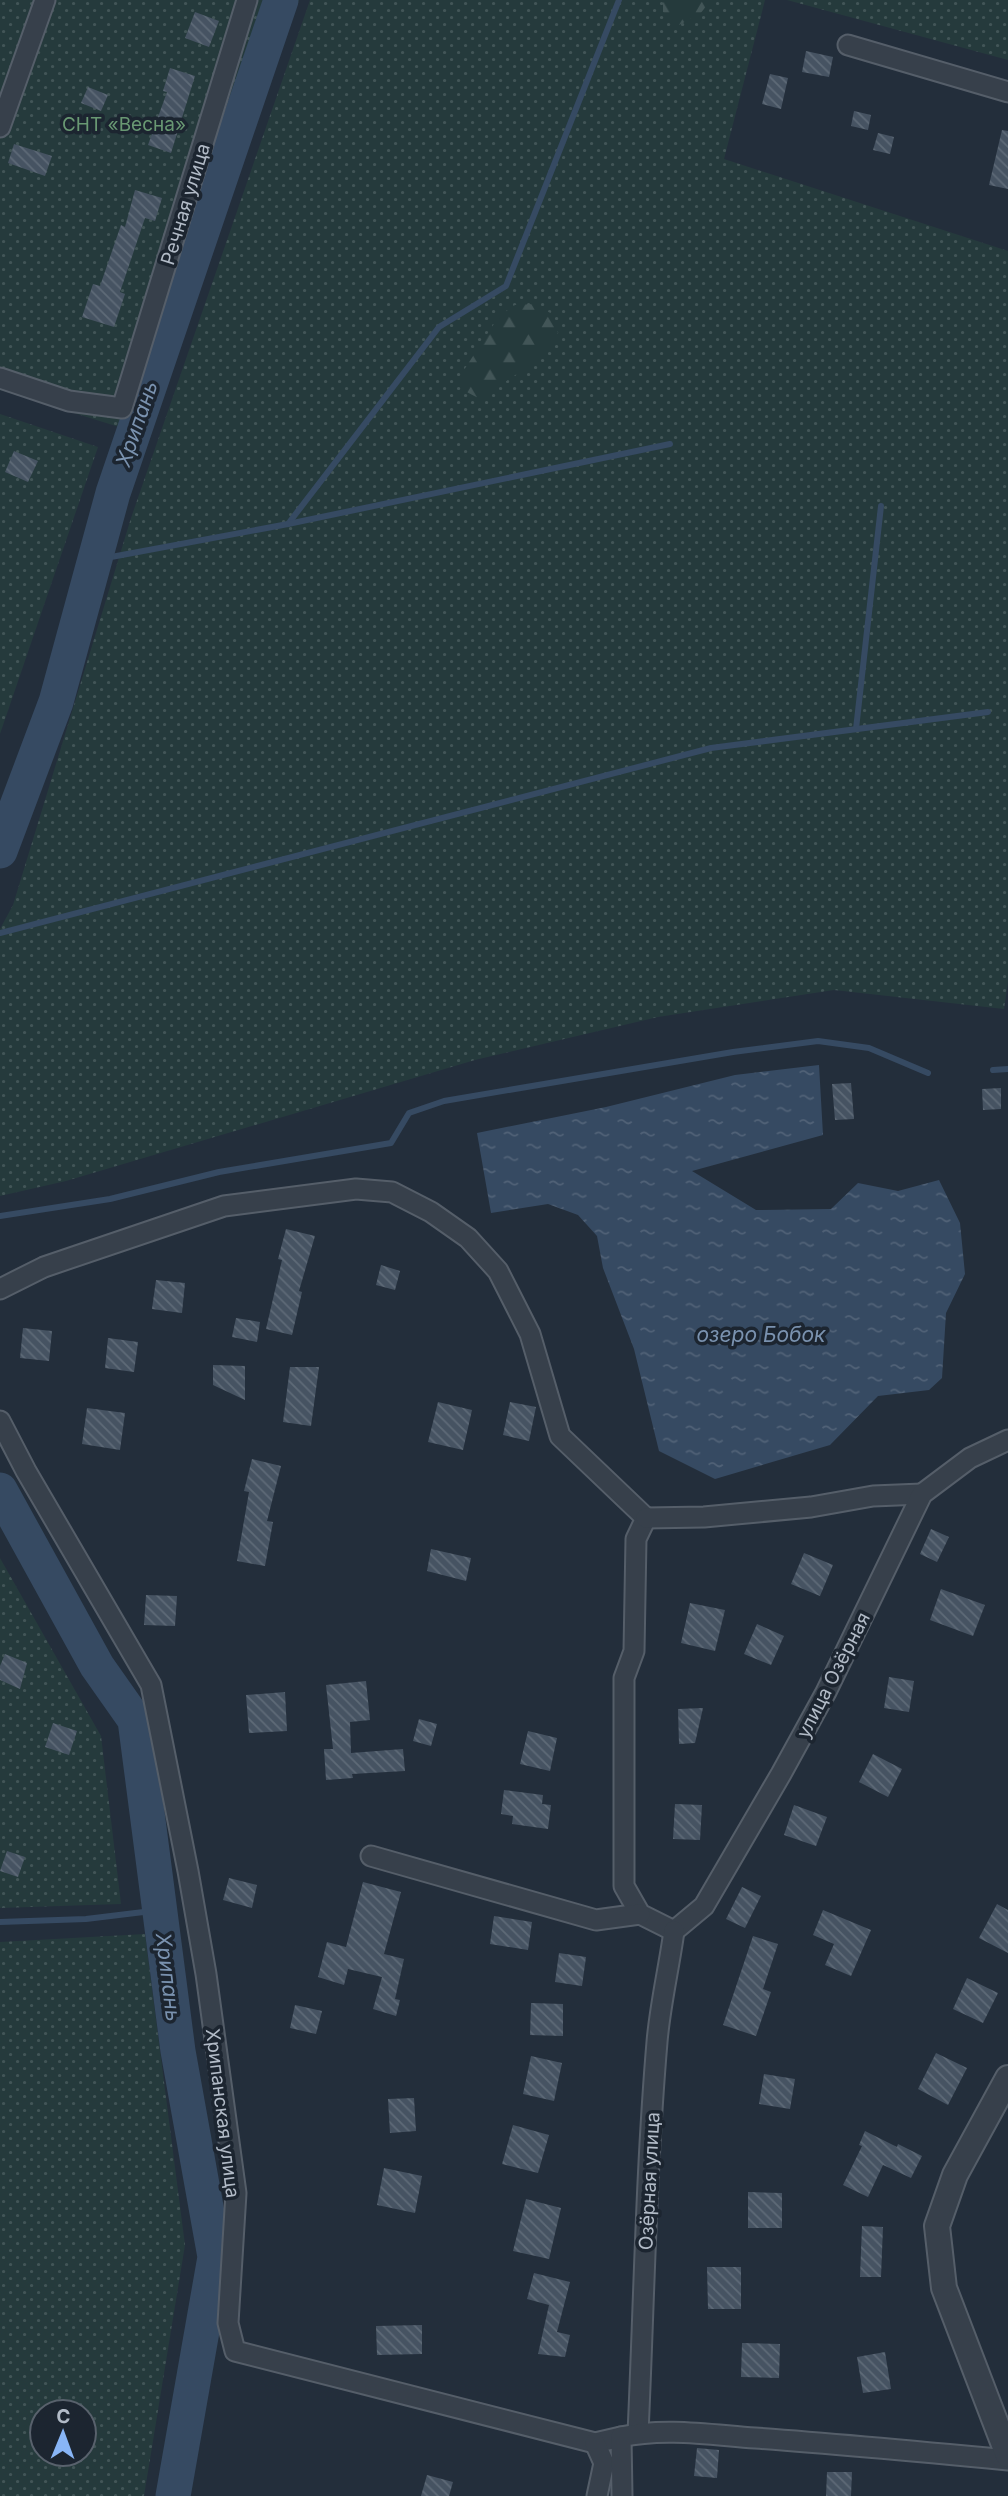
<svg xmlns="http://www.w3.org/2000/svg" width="1008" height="2496" font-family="Inter,sans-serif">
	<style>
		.grass { fill: url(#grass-dots); fill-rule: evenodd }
		.forest { fill: url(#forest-firs) }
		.water { fill: url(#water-ripples) }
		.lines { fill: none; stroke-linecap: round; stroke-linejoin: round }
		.stream { stroke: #364a62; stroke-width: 6 }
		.river { stroke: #364a62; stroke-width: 35 }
		.building { fill: url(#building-back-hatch) }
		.minor-casing { stroke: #555e69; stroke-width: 23 }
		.tertiary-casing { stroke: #555e69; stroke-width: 28 }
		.minor { stroke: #37404b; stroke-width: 19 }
		.tertiary { stroke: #37404b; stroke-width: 24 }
		.labels { text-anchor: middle; stroke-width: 7; stroke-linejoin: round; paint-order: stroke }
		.park-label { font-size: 19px; fill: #699873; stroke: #1c2530 }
		.street-label { font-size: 19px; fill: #b2bbc7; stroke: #1c2530 }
		.water-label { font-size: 21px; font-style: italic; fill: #7a92af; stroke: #1c2530 }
	</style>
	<defs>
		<pattern id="grass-dots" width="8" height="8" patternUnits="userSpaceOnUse" patternTransform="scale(1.75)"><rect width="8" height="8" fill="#253a3c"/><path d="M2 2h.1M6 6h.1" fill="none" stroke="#425557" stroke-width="1.8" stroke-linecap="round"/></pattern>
		<pattern id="forest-firs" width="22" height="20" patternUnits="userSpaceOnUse" patternTransform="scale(1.75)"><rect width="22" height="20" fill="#253a3c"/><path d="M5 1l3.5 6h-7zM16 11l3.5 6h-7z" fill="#425557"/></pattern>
		<pattern id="water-ripples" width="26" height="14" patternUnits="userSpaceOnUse" patternTransform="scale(1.75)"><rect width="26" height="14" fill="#364a62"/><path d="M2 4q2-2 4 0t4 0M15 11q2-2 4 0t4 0" fill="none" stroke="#516277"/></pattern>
		<pattern id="building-back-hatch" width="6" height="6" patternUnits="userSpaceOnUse" patternTransform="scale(1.75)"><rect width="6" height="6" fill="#465362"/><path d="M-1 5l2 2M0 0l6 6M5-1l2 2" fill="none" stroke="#5e6a77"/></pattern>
	</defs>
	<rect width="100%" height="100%" fill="#232e3b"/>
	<g class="grass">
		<path d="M0,0h299l-151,436 -148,-46z"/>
		<path d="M310,0h455l-41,159 284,92v731l-4,27 -170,-19 -176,27 -183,43 -409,121 -66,15v-267l13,-24 118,-387z"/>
		<path d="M787,0h221v60z"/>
		<path d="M0,414l98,33 -98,287z"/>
		<path d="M0,1558l101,178 20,168 -121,4z"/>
		<path d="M145,1934l40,311 -41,251h-144v-554zM42,2412h42v42h-42z"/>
	</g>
	<g class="forest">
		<path d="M663,0h48l-11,14 -21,11 -16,-13z"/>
		<path d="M535,304l17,10 6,19 -28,32 -50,34 -17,-9 1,-20 35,-54 16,-11z"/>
	</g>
	<path class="water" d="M819,1065l4,70 -131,36 64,39 75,-1 27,-26 40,8 41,-11 21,43 5,51 -19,39 -4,65 -13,12 -51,6 -48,49 -115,34 -56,-28 -25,-102 -31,-81 -6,-32 -19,-21 -30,-11 -57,9 -14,-80 129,-26 129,-32z"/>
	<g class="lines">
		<g class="stream">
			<path d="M288,524l151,-197 67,-41 113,-286"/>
			<path d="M95,560l193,-36 382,-80"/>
			<path d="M856,729l25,-223"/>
			<path d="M0,933l711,-185 277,-36"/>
			<path d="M993,1070l15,-1"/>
			<path d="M0,1216l110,-17 109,-27 172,-29 18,-30 35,-12 289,-49 85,-11 51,7 59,25"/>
			<path d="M0,1922l86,-3 74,-9"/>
		</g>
		<g class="river">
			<path d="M0,851l56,-149 57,-209 168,-493"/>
			<path d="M0,1490l97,176 38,54 43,331 37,206 -42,239"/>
		</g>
	</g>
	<g class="building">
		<path d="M195,12l24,9 -10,26 -24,-9z"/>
		<path d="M806,51l27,6 -4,20 -27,-5z"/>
		<path d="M170,68l25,8 -24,77 -23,-8 19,-53 -4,-1z"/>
		<path d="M770,74l18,4 -7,31 -19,-5z"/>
		<path d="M88,87l20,8 -7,16 -20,-8z"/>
		<path d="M854,111l17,4 -3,15 -17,-4z"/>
		<path d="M1002,130l6,1v58l-19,-4z"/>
		<path d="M878,133l16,4 -4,17 -17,-4z"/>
		<path d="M14,144l38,12 -7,20 -37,-13z"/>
		<path d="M135,190l27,8 -7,23 -10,-3 -25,74 5,2 -11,33 -32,-10 11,-33 7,2 21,-61 4,2z"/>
		<path d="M14,451l24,10 -10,21 -23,-10z"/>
		<path d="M851,1083l3,36 -19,1 -3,-36z"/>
		<path d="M1001,1088v21l-18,1 -1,-21z"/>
		<path d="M286,1229l29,7 -16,55 3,1 -10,43 -26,-6 16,-69 -4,-1z"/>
		<path d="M381,1265l19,6 -5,19 -19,-5z"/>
		<path d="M156,1280l29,3 -3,30 -30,-4z"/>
		<path d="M236,1318l24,4 -3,20 -25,-5z"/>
		<path d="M23,1328l29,3 -3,30 -29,-3z"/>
		<path d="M108,1338l30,4 -4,30 -29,-4z"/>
		<path d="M213,1365l32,1v34l-32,-15z"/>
		<path d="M290,1367h29l-8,59 -28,-4z"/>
		<path d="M438,1402l34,8 -9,40 -35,-8z"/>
		<path d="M510,1402l26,5 -7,34 -26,-6z"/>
		<path d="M87,1408l38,5 -5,37 -38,-6z"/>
		<path d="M252,1459l29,7 -14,55 6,1 -8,44 -28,-5 12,-69 -5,-1z"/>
		<path d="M931,1529l18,8 -12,25 -17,-8z"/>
		<path d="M431,1549l40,9 -5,23 -39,-10z"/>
		<path d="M804,1553l29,12 -13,31 -29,-12z"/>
		<path d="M941,1589l44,16 -12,31 -43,-16z"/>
		<path d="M146,1595l31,1 -2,30 -31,-1z"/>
		<path d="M690,1603l35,7 -10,41 -34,-8z"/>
		<path d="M757,1624l27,12 -13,29 -27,-11z"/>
		<path d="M5,1654l22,9 -7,26 -20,-9v-14z"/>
		<path d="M889,1677l25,4 -5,31 -25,-4z"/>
		<path d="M366,1681l4,39 -20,2 1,31 52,-4 2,22 -53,3 1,4 -27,2 -2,-31h9l-7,-64z"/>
		<path d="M285,1692l2,39 -38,2 -3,-38z"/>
		<path d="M703,1708l-8,35 -16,1 -1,-35z"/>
		<path d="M419,1719l18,5 -6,22 -18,-5z"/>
		<path d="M53,1723l24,8 -8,24 -24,-8z"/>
		<path d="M528,1731l29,7 -7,33 -30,-7z"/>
		<path d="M873,1754l29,15 -14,28 -29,-15z"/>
		<path d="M504,1790l39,5 -1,9 9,1 -3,24 -36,-5 1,-8 -12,-2z"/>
		<path d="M675,1804l27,1 -2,35 -27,-1z"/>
		<path d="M794,1805l33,12 -11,29 -32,-11z"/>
		<path d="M7,1851l18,6 -7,20 -18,-6z"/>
		<path d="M229,1878l28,7 -5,23 -29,-8z"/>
		<path d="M363,1882l38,10 -17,62 20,5 -9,40 5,1 -4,16 -23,-7 9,-32 -34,-8 -4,16 -26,-8 9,-35 19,5z"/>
		<path d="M742,1887l19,9 -16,32 -19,-9z"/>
		<path d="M997,1904l11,6v43l-29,-15z"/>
		<path d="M823,1910l48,20 -20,46 -26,-11 9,-21 -21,-9z"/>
		<path d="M494,1916l38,6 -4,28 -38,-6z"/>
		<path d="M753,1936l25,8 -15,45 8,3 -15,44 -33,-11z"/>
		<path d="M559,1953l27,4 -4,29 -27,-4z"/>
		<path d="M967,1978l31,15 -15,30 -30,-14z"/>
		<path d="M531,2003l32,1v32l-33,-1z"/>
		<path d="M295,2005l27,6 -6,23 -26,-6z"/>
		<path d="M936,2053l31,15 -19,37 -30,-16z"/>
		<path d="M531,2056l31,7 -8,38 -31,-7z"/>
		<path d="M764,2074l31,5 -5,30 -31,-5z"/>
		<path d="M414,2098l2,33 -26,2 -2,-34z"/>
		<path d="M513,2125l36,10 -11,38 -36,-9z"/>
		<path d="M865,2131l32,16 1,-3 24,12 -11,22 -28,-13 -15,32 -25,-12 19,-39 -3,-1z"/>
		<path d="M384,2168l38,8 -7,37 -38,-8z"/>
		<path d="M748,2192l34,1v35h-34z"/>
		<path d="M526,2199l35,9 -12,51 -36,-8z"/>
		<path d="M862,2226l21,1 -2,50h-21z"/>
		<path d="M707,2267h34v42h-33z"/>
		<path d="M534,2273l36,9 -13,50 13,3 -5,22 -27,-3 11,-49 -22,-6z"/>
		<path d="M422,2325v29l-45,1 -1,-29z"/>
		<path d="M742,2343l38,1 -1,34 -38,-1z"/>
		<path d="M885,2352l6,37 -28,4 -6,-36z"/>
		<path d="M697,2448l22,2 -2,28 -23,-2z"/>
		<path d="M827,2472h25l-1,24h-25z"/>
		<path d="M427,2475l26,7 -4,14h-28z"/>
	</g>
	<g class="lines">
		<defs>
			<g id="minor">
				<path d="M848,45l160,47"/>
				<path d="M0,127l45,-127"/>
				<path d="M0,378l69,23 53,7 125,-408"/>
				<path d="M0,1289l44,-22 180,-61 132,-17 36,3 39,20 37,26 30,33 32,63 30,102 86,82 -10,21 -2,112 -10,27v208l16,28 34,17"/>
				<path d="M0,1421l26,50 125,214 37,186 18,103 30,219 -8,130 7,28 360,92 26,-6"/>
				<path d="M646,1518l58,-1 107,-10 62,-11 49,-2"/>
				<path d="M371,1856l225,64 44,-6"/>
				<path d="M674,1931l30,-25 77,-132 45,-82 96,-198 48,-36 38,-18"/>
				<path d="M638,2433c6,-130 8,-261 19,-391 3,-37 12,-74 17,-111"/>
				<path d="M595,2443l9,20 -7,33"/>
				<path d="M622,2496l-1,-59c43,-10 91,-2 134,1 85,6 169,14 253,22"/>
			</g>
			<path id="tertiary" d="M1008,2078l-53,97 -18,51 7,62 64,167"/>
		</defs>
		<use href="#minor" class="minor-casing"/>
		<use href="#tertiary" class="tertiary-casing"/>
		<use href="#minor" class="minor"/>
		<use href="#tertiary" class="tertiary"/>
	</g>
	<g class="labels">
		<g class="park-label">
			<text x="124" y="131">СНТ «Весна»</text>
		</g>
		<g class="street-label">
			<text transform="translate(185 204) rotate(-73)" y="7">Речная улица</text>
			<text transform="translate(833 1675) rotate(-63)" y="7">улица Озёрная</text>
			<text transform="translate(223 2113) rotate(83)" y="7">Хрипанская улица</text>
			<text transform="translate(649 2181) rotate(-87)" y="7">Озёрная улица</text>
		</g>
		<g class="water-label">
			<text transform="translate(137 424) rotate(-71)" y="7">Хрипань</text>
			<text x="761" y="1342">озеро Бобок</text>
			<text transform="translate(168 1977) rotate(83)" y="7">Хрипань</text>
		</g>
	</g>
	<g transform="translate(63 2433) rotate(1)"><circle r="33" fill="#1c2530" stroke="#58616c" stroke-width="2"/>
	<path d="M0-5L12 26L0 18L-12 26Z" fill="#88b5f6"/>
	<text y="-10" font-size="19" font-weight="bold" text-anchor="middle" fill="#b2bbc7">С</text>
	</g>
</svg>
